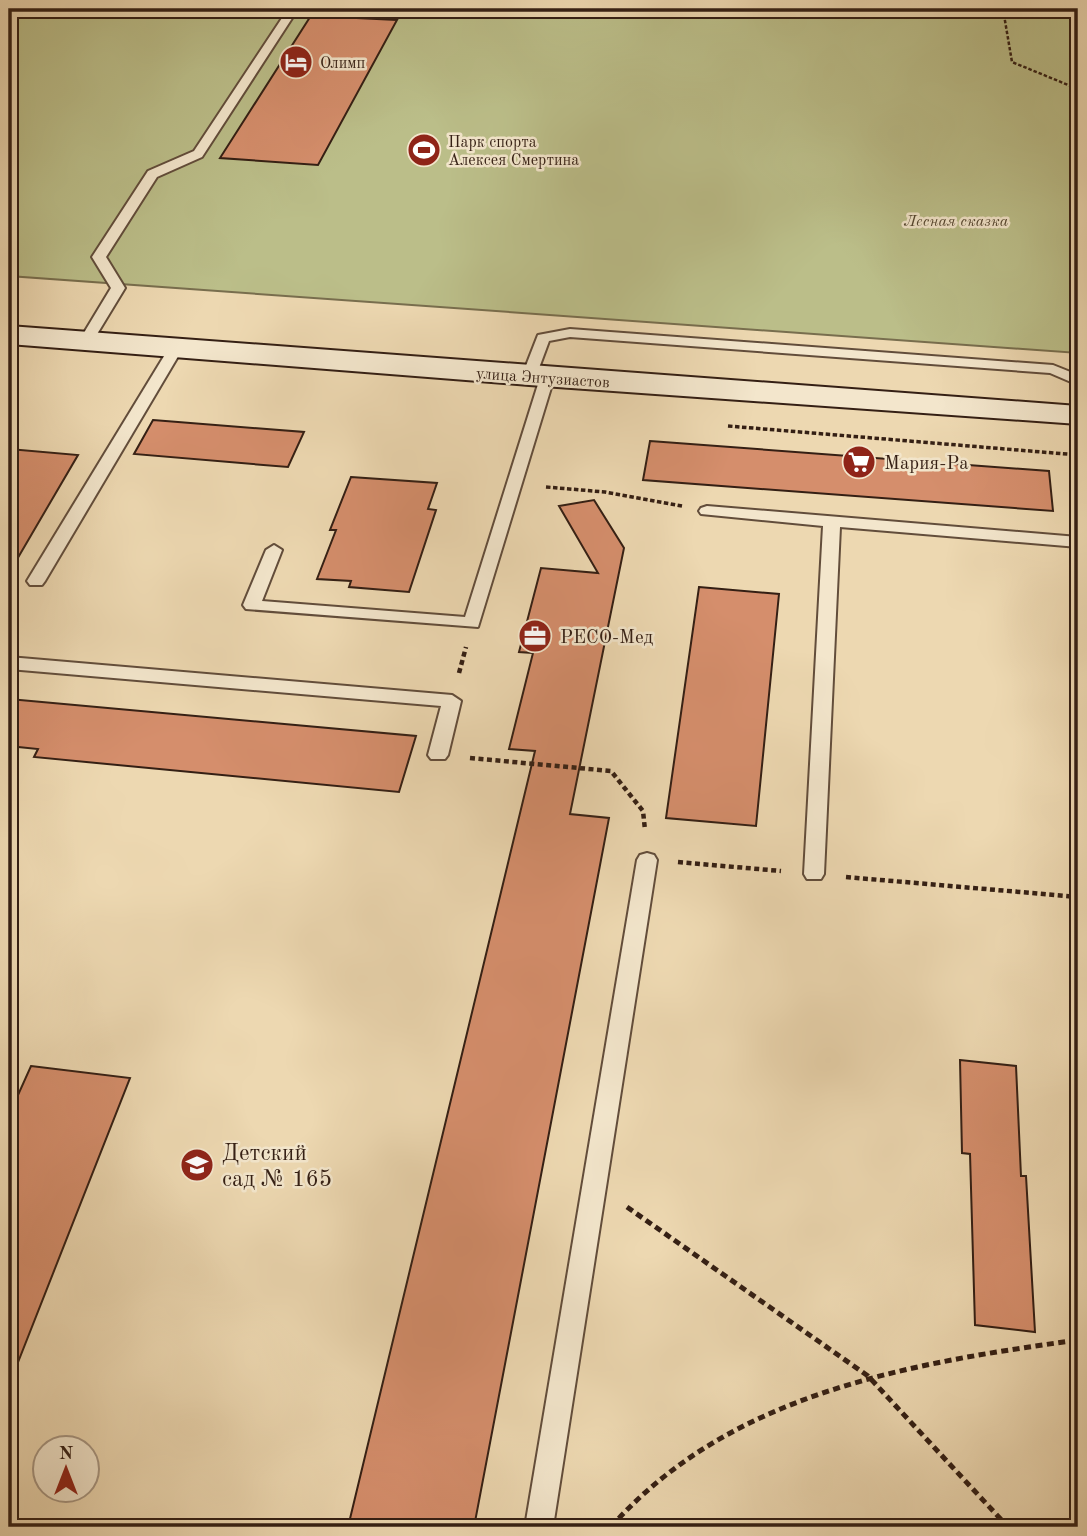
<svg xmlns="http://www.w3.org/2000/svg" width="1087" height="1536" font-family="'Old Standard TT',serif">
	<style>
		.green { fill: #bbbe89; stroke: #786e4e; stroke-width: 2 }
		.building { fill: #d58e6c; stroke: #341f14; stroke-width: 2 }
		.lines { fill: none; stroke-linecap: round; stroke-linejoin: round }
		.lane-casing { stroke: #624d3b; stroke-width: 4 }
		.secondary-casing { stroke: #341f14; stroke-width: 4 }
		.path-far3 { stroke: #341f14; stroke-width: 2.5; stroke-dasharray: 3.5 2; stroke-linecap: butt }
		.path-far2 { stroke: #341f14; stroke-width: 3.5; stroke-dasharray: 4.5 2.5; stroke-linecap: butt }
		.path-far1 { stroke: #341f14; stroke-width: 4.5; stroke-dasharray: 5 3.5; stroke-linecap: butt }
		.path { stroke: #341f14; stroke-width: 5; stroke-dasharray: 7 4.5; stroke-linecap: butt }
		.lane { fill: #f3e6cc; fill-rule: evenodd }
		.secondary { fill: #f3e6cc; fill-rule: evenodd }
		.labels { text-anchor: middle; stroke-width: 5; stroke-linejoin: round; paint-order: stroke }
		.far-poi-label { font-size: 16px; fill: #341f14; stroke: #f3e6cc; text-anchor: start }
		.far-park-label { font-size: 16px; font-style: italic; fill: #564731; stroke: #f3e6cc }
		.far-street-label { font-size: 16px; fill: #341f14; stroke: #f3e6cc }
		.poi-label { font-size: 19px; fill: #341f14; stroke: #f3e6cc; text-anchor: start }
		.near-poi-label { font-size: 23px; fill: #341f14; stroke: #f3e6cc; text-anchor: start }
	</style>
	<rect width="100%" height="100%" fill="#edd8b1"/>
	<filter id="stains"><feTurbulence type="fractalNoise" baseFrequency=".00286" numOctaves="4"/><feColorMatrix values="0 0 0 0 .2 0 0 0 0 .09 0 0 0 0 .02 0 0 0 .5 -.17"/></filter>
	<radialGradient id="worn" r=".72"><stop offset=".6" stop-color="#630" stop-opacity="0"/><stop offset="1" stop-color="#630" stop-opacity=".3"/></radialGradient>
	<path class="green" d="M9,9h1069v344l-1069,-77z"/>
	<g class="building">
		<path d="M312,14l48,1 -2,3 39,2 -79,145 -98,-7z"/>
		<path d="M153,420l151,12 -16,35 -154,-13z"/>
		<path d="M650,441l399,30 4,40 -410,-31z"/>
		<path d="M9,449l69,6 -69,118z"/>
		<path d="M351,477l86,6 -9,26 8,1 -27,82 -60,-5 2,-6 -34,-2 19,-49h-6z"/>
		<path d="M594,500l30,48 -54,266 39,4 -135,709h-126l187,-776 -26,-2 24,-96 -14,-1 22,-84 57,5 -39,-67z"/>
		<path d="M699,587l80,7 -23,232 -90,-8z"/>
		<path d="M9,699l407,37 -17,56 -365,-35 4,-8 -29,-3z"/>
		<path d="M960,1060l56,6 5,110h5l9,156 -60,-7 -5,-171 -8,-1z"/>
		<path d="M31,1066l99,12 -119,302h-2v-265z"/>
	</g>
	<g class="lines">
		<defs>
			<g id="lane">
				<path d="M288,9h10l-96,148 -45,20 -51,80 19,31 -34,56h-10l-2,-3 32,-53 -19,-31 56,-86 46,-20z"/>
				<path d="M307,9h34v1c-7,5 -27,4 -34,-1z"/>
				<path d="M570,329l483,36 25,10v10l-28,-12 -480,-36 -21,4 -13,35 -2,3h-10l-2,-3 16,-41z"/>
				<path d="M176,344l7,4 -138,233 -3,4h-12l-3,-4 142,-233z"/>
				<path d="M547,374l7,4 -76,249 -232,-18 -3,-4 23,-55 8,-5 8,5 -20,51 203,16 75,-239z"/>
				<path d="M707,506l371,31v10l-238,-20 -16,347 -3,5h-14l-3,-5 19,-348 -122,-12 -2,-3 2,-3z"/>
				<path d="M9,657l443,38 9,6 -13,54 -3,4h-14l-3,-4 13,-49 -432,-37z"/>
				<path d="M647,853l7,2 3,5 -104,667h-28l112,-667 3,-5z"/>
			</g>
			<path id="secondary" d="M9,326l1069,80v18l-549,-39 -520,-41z"/>
		</defs>
		<use href="#lane" class="lane-casing"/>
		<use href="#secondary" class="secondary-casing"/>
		<path class="path-far3" d="M1003,9l9,53 66,27"/>
		<g class="path-far2">
			<path d="M728,426l350,29"/>
			<path d="M546,487l59,5 77,14"/>
		</g>
		<g class="path-far1">
			<path d="M459,673l7,-26"/>
			<path d="M470,758l141,13 32,40 2,19"/>
			<path d="M678,862l103,9"/>
			<path d="M846,877l232,20"/>
		</g>
		<g class="path">
			<path d="M627,1207l241,169 140,151"/>
			<path d="M611,1527c118,-134 300,-164 467,-187"/>
		</g>
		<use href="#lane" class="lane"/>
		<use href="#secondary" class="secondary"/>
	</g>
	<defs>
		<symbol id="hotel-disc" viewBox="-11 -11 22 22"><circle r="9.5" fill="#8f2418" stroke="#f3e6cc"/><path d="M-6-4.5h1.5V1H6V5H4.5V3h-9V5H-6ZM-4 0a1.8 1.8 0 1 1 3.6 0ZM.5 0V-2.5h3Q6-2.5 6 0Z" fill="#fff"/></symbol>
		<symbol id="stadium-disc" viewBox="-11 -11 22 22"><circle r="9.5" fill="#8f2418" stroke="#f3e6cc"/><path d="M0-5a6.5 5 0 1 0 0 10a6.5 5 0 1 0 0-10ZM-3.5-1.8h7v3.6h-7Z" fill="#fff"/></symbol>
		<symbol id="supermarket-disc" viewBox="-11 -11 22 22"><circle r="9.5" fill="#8f2418" stroke="#f3e6cc"/><path d="M-6-5.5h2.5l.6 2H6L4.5 2H-2.5L-4.4-4H-6ZM-1.5 3.2a1.3 1.3 0 1 0 .1 0ZM3 3.2a1.3 1.3 0 1 0 .1 0Z" fill="#fff"/></symbol>
		<symbol id="office-disc" viewBox="-11 -11 22 22"><circle r="9.5" fill="#8f2418" stroke="#f3e6cc"/><path d="M-6-3h4V-5.5h4V-3h4V5H-6ZM-1-4.5V-3h2v-1.5ZM-6 0V1H6V0Z" fill="#fff"/></symbol>
		<symbol id="school-disc" viewBox="-11 -11 22 22"><circle r="9.5" fill="#8f2418" stroke="#f3e6cc"/><path d="M0-5L7-2L0 1L-7-2ZM-4 1L0 2.5L4 1V4Q0 6-4 4Z" fill="#fff"/></symbol>
	</defs>
	<g fill-rule="evenodd">
		<use href="#hotel-disc" x="277" y="43" width="38" height="38"/>
		<use href="#stadium-disc" x="405" y="131" width="38" height="38"/>
		<use href="#supermarket-disc" x="840" y="443" width="38" height="38"/>
		<use href="#office-disc" x="516" y="617" width="38" height="38"/>
		<use href="#school-disc" x="178" y="1146" width="38" height="38"/>
	</g>
	<g class="labels">
		<g class="far-poi-label">
			<text x="320" y="68">Олимп</text>
			<text x="448" y="147">Парк спорта<tspan x="448" dy="18">Алексея Смертина</tspan></text>
		</g>
		<g class="far-park-label">
			<text x="956" y="226">Лесная сказка</text>
		</g>
		<g class="far-street-label">
			<text transform="translate(543 377) rotate(4)" y="6">улица Энтузиастов</text>
		</g>
		<g class="poi-label">
			<text x="884" y="469">Мария-Ра</text>
			<text x="560" y="643">РЕСО-Мед</text>
		</g>
		<g class="near-poi-label">
			<text x="222" y="1160">Детский<tspan x="222" dy="26">сад № 165</tspan></text>
		</g>
	</g>
	<rect width="1087" height="1536" fill="none" stroke="#edd8b1" stroke-width="35"/>
	<rect x="10" y="10" width="1066" height="1515" fill="none" stroke="#341f14" stroke-width="3.5"/>
	<rect x="18" y="18" width="1052" height="1501" fill="none" stroke="#341f14" stroke-width="2"/>
	<g transform="translate(66 1469)"><circle r="33" fill="#f3e6cc" stroke="#a79682" stroke-width="2"/>
	<path d="M0-5L12 26L0 18L-12 26Z" fill="#8f2418"/>
	<text y="-10" font-size="19" font-weight="bold" text-anchor="middle" fill="#341f14">N</text>
	</g>
	<rect width="100%" height="100%" filter="url(#stains)"/>
	<rect width="100%" height="100%" fill="url(#worn)"/>
</svg>
